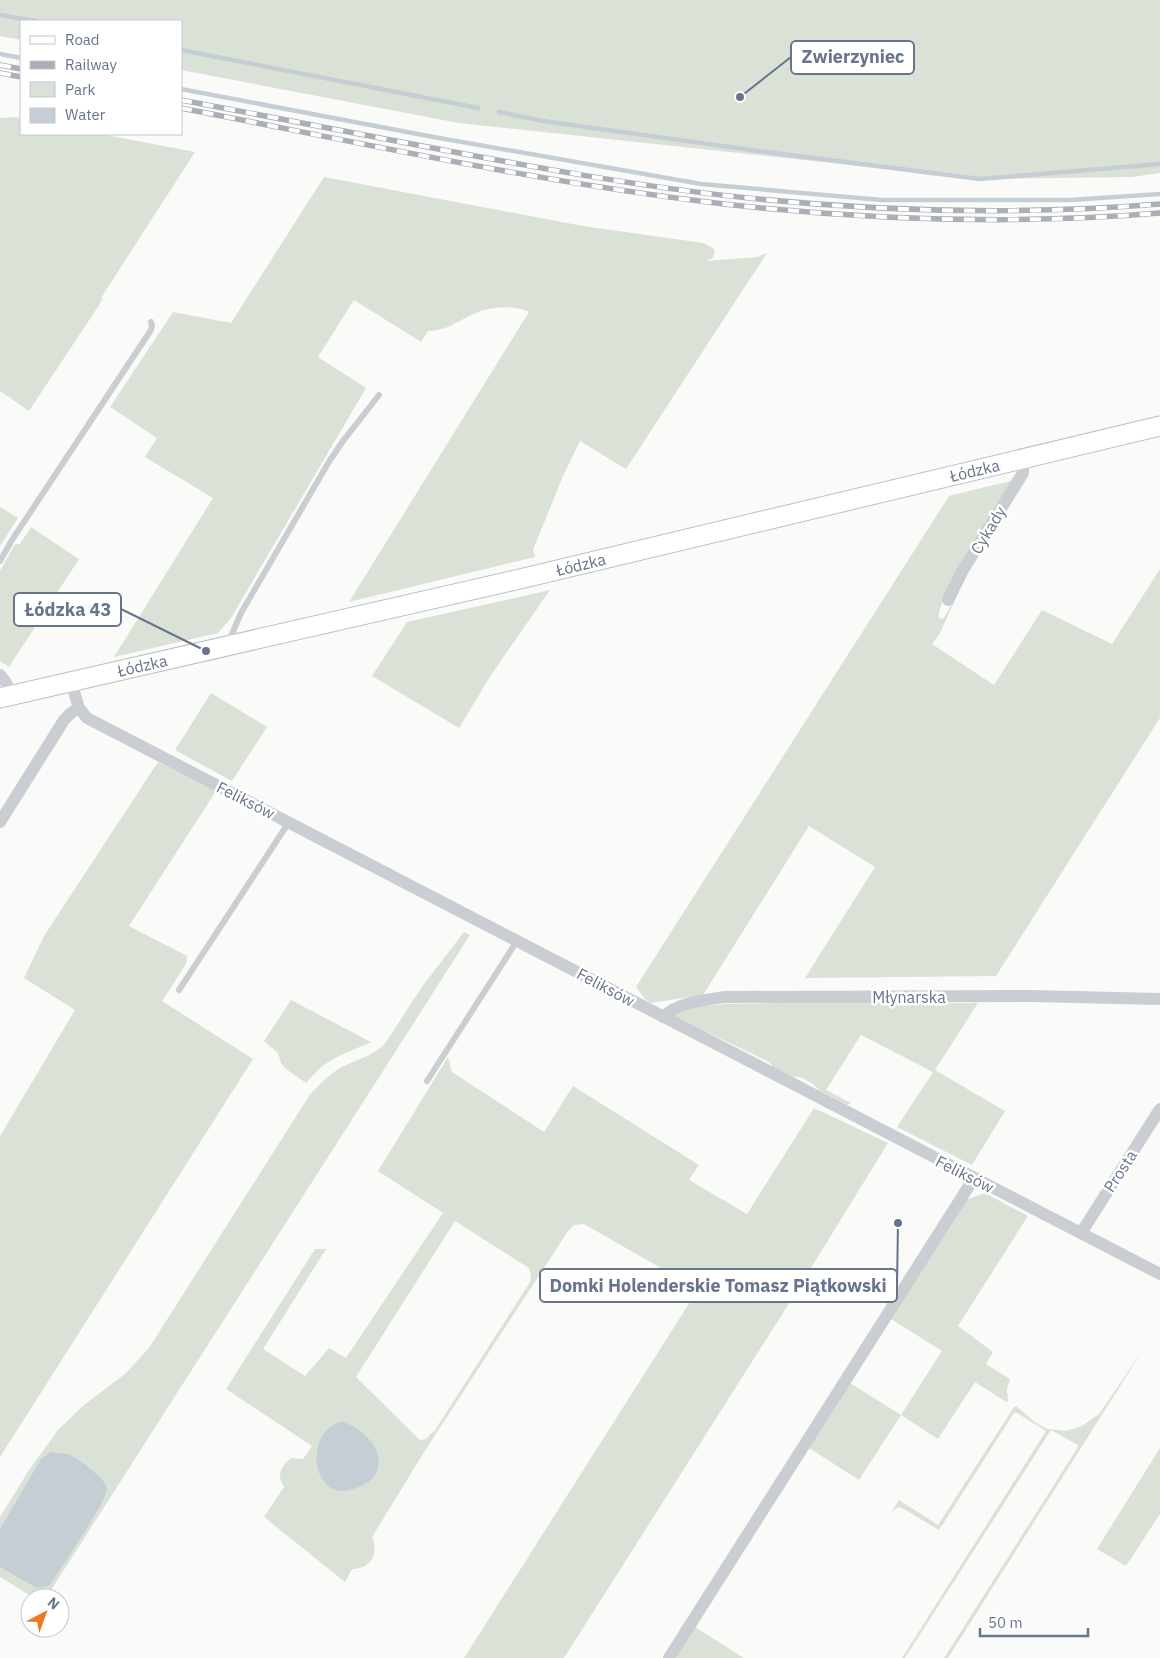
<svg xmlns="http://www.w3.org/2000/svg" width="1160" height="1658" font-family="'IBM Plex Sans',sans-serif">
	<style>
		.green { fill: #dae2d8; fill-rule: evenodd }
		.water { fill: #c6ced5 }
		.lines { fill: none; stroke-linecap: round; stroke-linejoin: round }
		.stream { stroke: #c6ced5; stroke-width: 4.5 }
		.secondary-casing { stroke: #bcc0c6; stroke-width: 21 }
		.service { stroke: #cacdd1; stroke-width: 6 }
		.minor { stroke: #cacdd1; stroke-width: 12 }
		.secondary { stroke: #fff; stroke-width: 19 }
		.rail-casing { stroke: #aaaeb6; stroke-width: 5.5 }
		.rail { stroke: #fff; stroke-width: 4; stroke-dasharray: 11; stroke-linecap: butt }
		.labels { text-anchor: middle; stroke-width: 5; stroke-linejoin: round; paint-order: stroke }
		.street-label { font-size: 16px; fill: #67748b; stroke: #fff }
		.leader { fill: none; stroke: #67748b; stroke-width: 2 }
		.callout-dot { fill: #67748b; stroke: #fff; stroke-width: 2 }
		.callout { fill: #fff; stroke: #67748b; stroke-width: 2 }
		.callout-label { font-size: 18px; text-anchor: middle; font-weight: bold; fill: #67748b }
	</style>
	<rect width="100%" height="100%" fill="#fafaf8"/>
	<g class="green">
		<path d="M0,0h1160v173l-28,4 -152,2 -521,-56 -278,-53v-49h-160v19l-21,-4z"/>
		<path d="M16,117l5,1v16h80l94,18 -94,146 2,1 -74,112 -29,-20v-273z"/>
		<path d="M324,177l259,49 120,17 10,5 2,4 -2,6 -7,3 51,-4 10,-4 -141,216 -46,-28 -17,35 -30,74 2,7 -186,45 180,-290c-16,-7 -37,-6 -53,1 -17,7 -29,18 -48,18l-7,11 -67,-42 -36,57 48,31 -135,230 -13,15 -104,24 99,-159 -68,-41 12,-19 -47,-31 63,-95 58,11z"/>
		<path d="M1010,481l1,4c-13,21 -75,114 -72,133l4,1 14,-23 -17,37 -8,11 62,41 48,-75 70,34 48,-75v149l-164,258 -191,2 70,-111 -66,-41 -106,169 -53,8 -5,-4 -9,-12 313,-491z"/>
		<path d="M0,507l18,11 -18,28z"/>
		<path d="M31,527l48,32 -70,108 -9,-6v-90l15,-27h5z"/>
		<path d="M550,590l-59,85 -32,53 -87,-52 35,-54z"/>
		<path d="M211,693l56,34 -35,54 -57,-31z"/>
		<path d="M158,762l58,29 -87,135 58,30 -1,8 -24,37 91,58 -253,398v-321l75,-126 -51,-32 20,-42z"/>
		<path d="M464,932l6,3 -424,663h-12l-34,-21v-60l29,-47 29,-40 26,-25 41,-31 24,-26 160,-252c10,-11 19,-21 33,-29 14,-7 30,-11 42,-22l40,-61z"/>
		<path d="M291,1000l80,42 -34,15 -15,9 -16,17 -20,-14 -5,-6 -3,-10 -14,-12z"/>
		<path d="M883,1001l-2,3 97,-1 -43,67 70,41 -33,54 -75,-38 36,-55 -72,-37 -35,55 25,13 -4,2 -28,-15 -6,-6 -13,-7h-8l-18,-9 -5,-6 -108,-52 64,-6z"/>
		<path d="M448,1057l4,15 92,60 29,-46 126,79 -10,15 58,34 67,-106 74,35 -93,151 -231,364h-100l226,-356 2,-11 -5,-8 -103,-59 -10,1 -6,6 -142,218 -54,88c7,17 -1,32 -20,32l-7,13 -81,-65 20,-30c-8,-12 -3,-21 7,-29l12,1 9,-13 -86,-57 89,-140h11l-63,100 42,27 24,-28 17,10 97,-145 -65,-42zM455,1221l74,47 2,9 -1,5 -95,148 -9,9 -6,1 -64,-63z"/>
		<path d="M985,1193l43,23 -70,110 35,26 -7,12 24,15 -3,10 1,12 -2,1 -31,-20 -37,57 -37,-24 -42,65 -50,-32 41,-65 51,32 41,-64 -51,-32 75,-119z"/>
		<path d="M1143,1350l-195,308h-4l134,-211v-2l-27,-15 -146,228h-3l144,-227 -29,-18h-3l-75,117 -37,-22 -4,-1 -7,6 8,-13 39,25 76,-118 2,-1 20,17 12,6 18,2 16,-5 17,-12z"/>
		<path d="M1160,1448v66l-34,52 -29,-17z"/>
		<path d="M695,1627l49,31h-68z"/>
	</g>
	<g class="water">
		<path d="M341,1422c21,3 48,32 34,53 -4,7 -12,10 -19,13 -44,19 -54,-57 -15,-66z"/>
		<path d="M51,1452c6,1 13,1 19,3 9,4 36,24 37,33 1,12 -47,81 -57,97l-9,3 -6,-1 -35,-20v-38l41,-70z"/>
	</g>
	<g class="lines">
		<g class="stream">
			<path d="M0,15l36,6"/>
			<path d="M181,50l297,58"/>
			<path d="M0,54l21,4"/>
			<path d="M181,89l247,47 273,48 181,16h188l90,-6"/>
			<path d="M499,112l44,9 223,31 214,27 180,-15"/>
		</g>
		<defs>
			<g id="secondary">
				<path id="s1" d="M0,698l524,-120 636,-152"/>
			</g>
		</defs>
		<use href="#secondary" class="secondary-casing"/>
		<g class="service">
			<path d="M0,561l12,-21 139,-210 1,-4 -1,-4"/>
			<path d="M228,643l13,-30 89,-153 13,-19 36,-46"/>
			<path d="M179,990l110,-168"/>
			<path d="M427,1081l90,-140"/>
		</g>
		<g class="minor">
			<path d="M948,600l15,-30 60,-97v-15"/>
			<path d="M0,675l5,6 7,14"/>
			<path d="M71,682l8,26 8,10 1073,556"/>
			<path d="M0,822l64,-102 7,-7 8,-5"/>
			<path d="M663,1017c16,-15 41,-17 62,-20l306,-1 129,3"/>
			<path d="M1081,1233l79,-124"/>
			<path d="M669,1658l305,-480"/>
		</g>
		<use href="#secondary" class="secondary"/>
		<defs>
			<g id="rail">
				<path d="M0,65l21,4"/>
				<path d="M0,73l21,4"/>
				<path d="M181,100c91,17 182,35 273,52 101,19 202,37 304,47 134,13 268,16 402,5"/>
				<path d="M181,108c180,35 361,75 543,96 144,16 291,21 436,9"/>
			</g>
		</defs>
		<use href="#rail" class="rail-casing"/>
		<use href="#rail" class="rail"/>
	</g>
	<g class="labels">
		<g class="street-label">
			<text dy="6" stroke="none"><textPath href="#s1" startOffset="1001">Łódzka</textPath></text>
			<text transform="translate(988 530) rotate(-59)" y="6">Cykady</text>
			<text dy="6" stroke="none"><textPath href="#s1" startOffset="596">Łódzka</textPath></text>
			<text dy="6" stroke="none"><textPath href="#s1" startOffset="146">Łódzka</textPath></text>
			<text transform="translate(246 800) rotate(27)" y="6">Feliksów</text>
			<text transform="translate(606 987) rotate(28)" y="6">Feliksów</text>
			<text x="909" y="1003">Młynarska</text>
			<text transform="translate(1120 1171) rotate(-57)" y="6">Prosta</text>
			<text transform="translate(965 1174) rotate(27)" y="6">Feliksów</text>
		</g>
	</g>
	<path class="leader" d="M740 97L791 57M206 651L121 609M898 1223L897 1286"/>
	<g class="callout-dot">
		<circle cx="740" cy="97" r="5"/>
		<circle cx="206" cy="651" r="5"/>
		<circle cx="898" cy="1223" r="5"/>
	</g>
	<g class="callout">
		<rect x="791" y="41" width="123" height="33" rx="5"/>
		<rect x="14" y="593" width="107" height="33" rx="5"/>
		<rect x="540" y="1269" width="357" height="33" rx="5"/>
	</g>
	<g class="callout-label">
		<text x="853" y="63">Zwierzyniec</text>
		<text x="68" y="616">Łódzka 43</text>
		<text x="718" y="1292">Domki Holenderskie Tomasz Piątkowski</text>
	</g>
	<rect x="20" y="20" width="162" height="115" fill="#ffffff" stroke="#c2c7d1"/>
	<rect x="30" y="36" width="25" height="8" fill="#ffffff" stroke="#c2c7d1"/>
	<text x="65" y="45" font-size="15" fill="#67748b">Road</text>
	<rect x="30" y="61" width="25" height="8" fill="#aaaeb6" stroke="#c2c7d1"/>
	<text x="65" y="70" font-size="15" fill="#67748b">Railway</text>
	<rect x="30" y="82" width="25" height="15" fill="#dae2d8" stroke="#c2c7d1"/>
	<text x="65" y="95" font-size="15" fill="#67748b">Park</text>
	<rect x="30" y="108" width="25" height="15" fill="#c6ced5" stroke="#c2c7d1"/>
	<text x="65" y="120" font-size="15" fill="#67748b">Water</text>
	<g transform="translate(45 1613) rotate(41)"><circle r="24" fill="#ffffff" stroke="#c2c7d1"/>
	<path d="M0-4L9 19L0 12L-9 19Z" fill="#f07922"/>
	<text y="-8" font-size="14" font-weight="bold" text-anchor="middle" fill="#67748b">N</text>
	</g>
	<path d="M980 1628v8h108v-8" fill="none" stroke="#67748b" stroke-width="2.5"/>
	<text x="988" y="1628" font-size="15" fill="#67748b" stroke="#ffffff" stroke-width="4" paint-order="stroke">50 m</text>
</svg>
